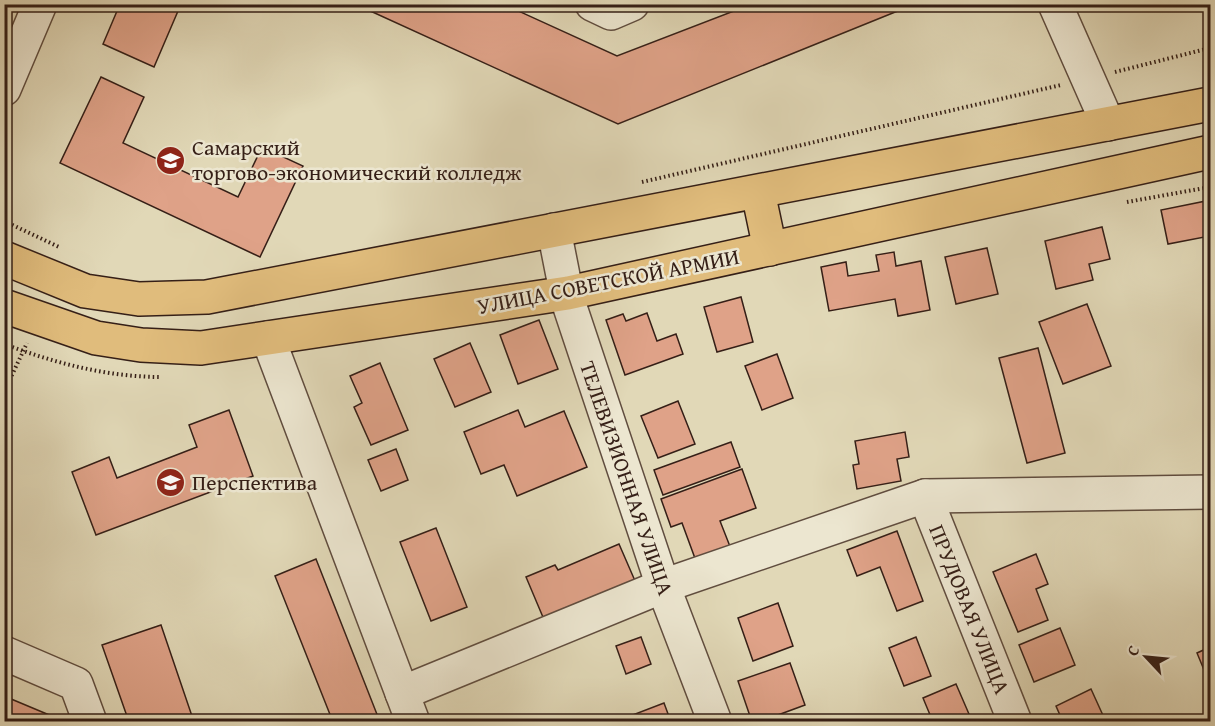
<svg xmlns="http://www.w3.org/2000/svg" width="1215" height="726" font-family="'Gentium Book Plus',serif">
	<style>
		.building { fill: #dfa288; stroke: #351f17; stroke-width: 1.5 }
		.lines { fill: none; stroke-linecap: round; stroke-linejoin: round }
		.minor-casing { stroke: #604d3f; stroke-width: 36 }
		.major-casing { stroke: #351f17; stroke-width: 36 }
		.path { stroke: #351f17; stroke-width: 4; stroke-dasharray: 1.5 3; stroke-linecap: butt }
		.minor { stroke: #ece6d0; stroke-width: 33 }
		.major { stroke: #e0bc7c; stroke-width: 33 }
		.labels { text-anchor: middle; stroke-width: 5; stroke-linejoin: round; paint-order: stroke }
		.poi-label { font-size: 22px; fill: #351f17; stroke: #ece6d0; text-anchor: start }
		.street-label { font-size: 22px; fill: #351f17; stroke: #ece6d0 }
	</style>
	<rect width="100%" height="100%" fill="#e1d8b7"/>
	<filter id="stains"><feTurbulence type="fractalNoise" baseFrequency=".00333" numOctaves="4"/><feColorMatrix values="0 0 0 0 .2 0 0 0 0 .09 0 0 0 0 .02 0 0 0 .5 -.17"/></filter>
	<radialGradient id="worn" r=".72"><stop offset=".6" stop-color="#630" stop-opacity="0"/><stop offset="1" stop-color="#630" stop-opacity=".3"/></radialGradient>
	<g class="building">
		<path d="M120,4h61l-27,63 -51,-23z"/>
		<path d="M355,4h148l114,52 135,-52h163l-297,120z"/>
		<path d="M101,77l43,20 -21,46 115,54 24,-50 41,19 -43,91 -200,-94z"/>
		<path d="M1206,201l4,35 -42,8 -7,-34z"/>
		<path d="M1102,227l8,32 -21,5 4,16 -37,9 -11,-48z"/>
		<path d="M987,248l11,46 -42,10 -11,-47z"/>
		<path d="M894,252l2,14 25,-5 9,49 -32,6 -3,-17 -66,12 -8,-44 25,-5 2,14 31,-5 -3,-16z"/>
		<path d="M741,297l12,45 -36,10 -13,-45z"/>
		<path d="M1087,304l24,62 -48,18 -24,-62z"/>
		<path d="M647,313l10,28 19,-7 7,20 -58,21 -19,-55 17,-6 3,7z"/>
		<path d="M539,320l19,49 -40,15 -18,-49z"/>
		<path d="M470,343l21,49 -36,15 -21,-48z"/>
		<path d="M1038,348l27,105 -38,10 -28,-105z"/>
		<path d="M777,354l16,44 -31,12 -17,-44z"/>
		<path d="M380,363l28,67 -37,15 -17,-38 8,-4 -12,-27z"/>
		<path d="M678,401l17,43 -37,14 -17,-42z"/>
		<path d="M229,410l24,66 -157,59 -24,-63 37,-15 8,21 80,-31 -8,-22z"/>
		<path d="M518,410l7,17 39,-16 23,56 -70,29 -13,-31 -23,9 -17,-42z"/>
		<path d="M905,432l4,25 -12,2 4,22 -44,8 -4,-24 6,-1 -4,-23z"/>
		<path d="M731,442l9,25 -77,28 -9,-25z"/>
		<path d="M396,449l12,31 -27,11 -13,-31z"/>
		<path d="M742,469l14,39 -36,13 11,28 -35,12 -14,-38 -11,4 -10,-28z"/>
		<path d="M436,528l31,79 -36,14 -31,-79z"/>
		<path d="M897,531l26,70 -26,10 -17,-44 -23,9 -10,-26z"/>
		<path d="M619,544l20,46 -91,39 -22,-52 29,-12 3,5z"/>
		<path d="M1036,554l12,30 -12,5 12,31 -30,12 -25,-60z"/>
		<path d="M316,559l64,163h-47l-58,-146z"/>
		<path d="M778,603l15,43 -40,15 -15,-43z"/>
		<path d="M161,625l33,97h-65l-27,-77z"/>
		<path d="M1060,628l15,37 -41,17 -15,-37z"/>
		<path d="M641,637l10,27 -25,10 -10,-28z"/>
		<path d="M916,637l15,39 -27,10 -15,-38z"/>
		<path d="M1210,647v35h-1l-12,-29z"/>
		<path d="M790,663l15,42 -46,17h-7l-14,-41z"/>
		<path d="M956,684l16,37 -39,1 -10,-24z"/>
		<path d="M1091,689l15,33h-43l-7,-16z"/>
		<path d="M4,696l62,26h-62z"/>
		<path d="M664,703l7,19h-54v-1z"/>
	</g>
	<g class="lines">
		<defs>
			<g id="minor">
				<path d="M592,4l19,9 21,-9"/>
				<path d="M1055,4l53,120"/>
				<path d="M4,89l36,-85"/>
				<path d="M554,230l14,71 95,285 52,136"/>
				<path d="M268,338l145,384"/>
				<path d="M925,496l90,226"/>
				<path d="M4,653l72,31 14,38"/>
				<path d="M402,693l261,-107 262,-90 285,-4"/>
			</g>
			<g id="major">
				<path d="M758,192l12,57"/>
				<path d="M4,258l81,33 54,8 68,-2 1003,-193"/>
				<path d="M4,306l92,32 45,7 60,3 367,-55 642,-141"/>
			</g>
		</defs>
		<use href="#minor" class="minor-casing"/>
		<use href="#major" class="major-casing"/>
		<g class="path">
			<path d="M1115,72l95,-24"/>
			<path d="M642,182l419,-97"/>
			<path d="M1127,202l83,-15"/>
			<path d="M4,221l55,26"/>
			<path d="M4,344c51,19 103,33 157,33"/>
			<path d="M4,392l23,-49"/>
		</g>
		<use href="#minor" class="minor"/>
		<use href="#major" class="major"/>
	</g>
	<defs>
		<symbol id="university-disc" viewBox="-11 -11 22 22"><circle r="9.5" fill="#8f2418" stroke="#ece6d0"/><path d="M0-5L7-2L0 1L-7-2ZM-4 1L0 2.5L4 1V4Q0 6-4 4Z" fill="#fff"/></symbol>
		<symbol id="school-disc" viewBox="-11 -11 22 22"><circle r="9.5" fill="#8f2418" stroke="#ece6d0"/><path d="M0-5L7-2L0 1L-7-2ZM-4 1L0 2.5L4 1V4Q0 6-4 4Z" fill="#fff"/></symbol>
	</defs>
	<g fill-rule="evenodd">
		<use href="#university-disc" x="154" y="144" width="33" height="33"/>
		<use href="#school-disc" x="154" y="466" width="33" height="33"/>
	</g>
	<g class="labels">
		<g class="poi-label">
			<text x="192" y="155">Самарский<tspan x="192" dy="25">торгово-экономический колледж</tspan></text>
			<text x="192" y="490">Перспектива</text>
		</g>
		<g class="street-label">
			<text transform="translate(608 281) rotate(-11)" y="8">УЛИЦА СОВЕТСКОЙ АРМИИ</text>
			<text transform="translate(627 478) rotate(71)" y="8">ТЕЛЕВИЗИОННАЯ УЛИЦА</text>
			<text transform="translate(970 609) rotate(68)" y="8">ПРУДОВАЯ УЛИЦА</text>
		</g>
	</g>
	<rect width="1215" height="726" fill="none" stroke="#e1d8b7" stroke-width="24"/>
	<rect x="6" y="6" width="1203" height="714" fill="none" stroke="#351f17" stroke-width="3"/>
	<rect x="12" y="12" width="1191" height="702" fill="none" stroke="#351f17" stroke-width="1.5"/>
	<g transform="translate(1146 657) rotate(296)" stroke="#ece6d0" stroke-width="4.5" paint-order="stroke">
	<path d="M0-4.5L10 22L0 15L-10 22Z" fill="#351f17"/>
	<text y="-9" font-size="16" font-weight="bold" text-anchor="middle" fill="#351f17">С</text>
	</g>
	<rect width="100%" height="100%" filter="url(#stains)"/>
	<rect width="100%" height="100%" fill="url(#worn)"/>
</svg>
